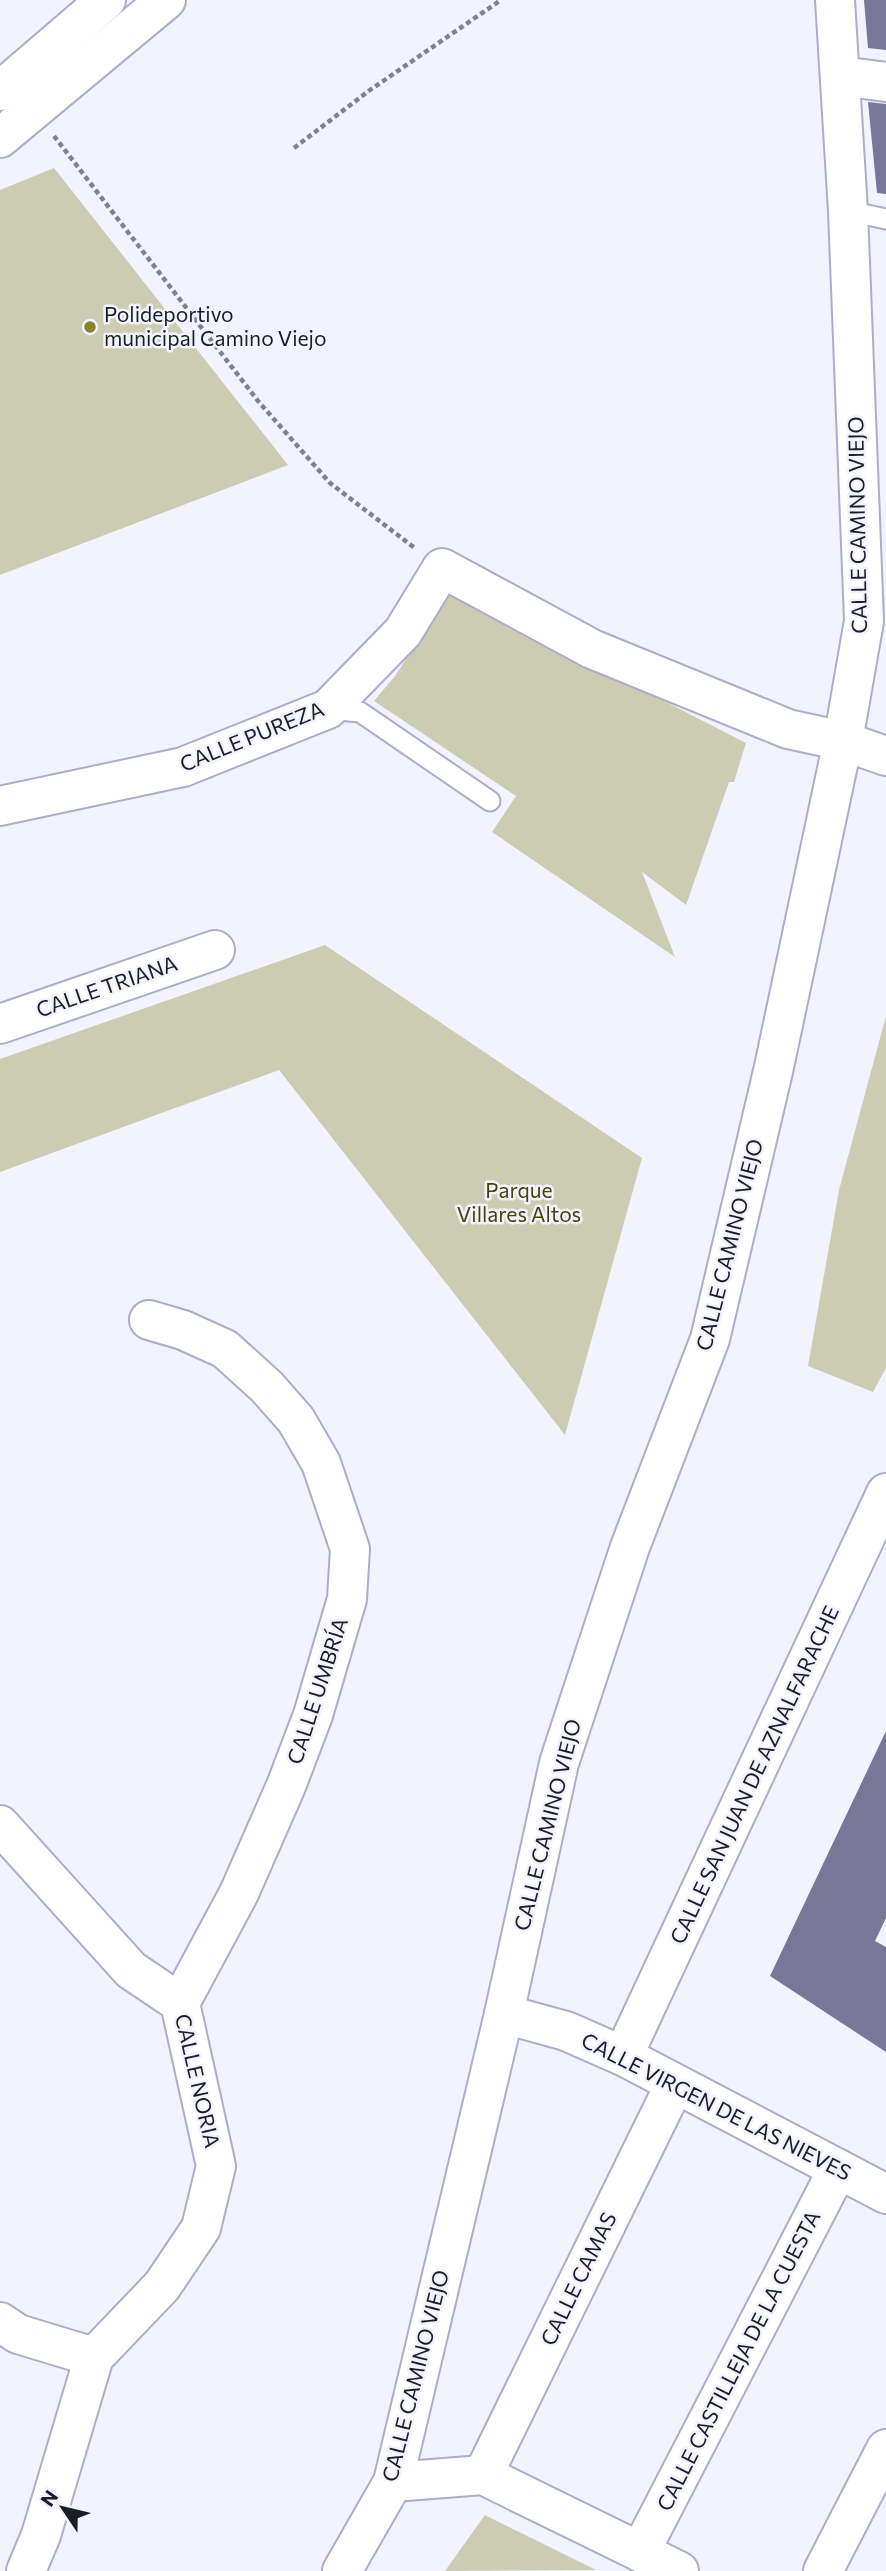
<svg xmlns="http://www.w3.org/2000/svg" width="886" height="2571" font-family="Commissioner,sans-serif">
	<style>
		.green { fill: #ccccb2 }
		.building { fill: #787797 }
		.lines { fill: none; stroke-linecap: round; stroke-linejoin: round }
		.service-casing { stroke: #adadc9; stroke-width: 23 }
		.minor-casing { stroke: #adadc9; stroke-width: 42 }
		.tertiary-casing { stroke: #adadc9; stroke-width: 42 }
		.path { stroke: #81818c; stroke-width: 4.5; stroke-dasharray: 5 3.5; stroke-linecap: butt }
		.service { stroke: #fff; stroke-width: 19 }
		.minor { stroke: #fff; stroke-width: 38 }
		.tertiary { stroke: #fff; stroke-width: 38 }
		.poi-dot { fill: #85832b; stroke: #f3f3ff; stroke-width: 2.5 }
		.labels { text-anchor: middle; stroke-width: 5; stroke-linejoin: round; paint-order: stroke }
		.poi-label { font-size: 21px; fill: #1c1c26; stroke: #f3f3ff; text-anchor: start }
		.street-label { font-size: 21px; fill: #1c1c26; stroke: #f3f3ff }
		.park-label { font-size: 21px; fill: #454303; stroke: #f3f3ff }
	</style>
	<rect width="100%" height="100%" fill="#f3f3ff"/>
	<g class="green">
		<path d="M54,168l234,297 -288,110v-385z"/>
		<path d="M450,591l296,152 -12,39h-5l-43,123 -44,-33 33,85 -183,-125 24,-36 -142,-95 21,-25z"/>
		<path d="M325,945l317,213 -77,277 -286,-365 -279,102v-113z"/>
		<path d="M886,1016v352l-13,24 -65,-26 31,-176z"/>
		<path d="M485,2515l111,55 -151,1z"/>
	</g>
	<g class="building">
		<path d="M864,0h22v50l-18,-2z"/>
		<path d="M868,102l18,2v90l-9,-1z"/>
		<path d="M886,1731v187l-11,23 11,6v105l-116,-76z"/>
	</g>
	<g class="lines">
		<defs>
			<g id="service">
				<path d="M848,211l38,8"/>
				<path d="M328,709l32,3 130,89"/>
			</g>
			<g id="minor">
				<path d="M840,76l46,6"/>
				<path d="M0,806l183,-39 145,-58 75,-77 39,-64 150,81 196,80 55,12 43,15"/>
				<path d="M0,1024l215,-74"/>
				<path d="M149,1320l34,10 42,19 42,38 29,33 25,43 29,86 -3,50 -34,116 -27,71 -47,107 -59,110"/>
				<path d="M0,1825l131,145 49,33 36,163 -15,62 -39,58 -68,71 -53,178 -15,36"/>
				<path d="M504,2014l62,17 57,25 263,138"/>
				<path d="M623,2056l263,-563"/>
				<path d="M0,2322l18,12 76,23"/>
				<path d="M483,2475l192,-391"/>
				<path d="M393,2482l90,-7 196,96"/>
				<path d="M640,2552l198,-383"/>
				<path d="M342,2571l51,-89 111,-468 55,-251 71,-216 80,-208 64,-272 69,-326 21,-120 -16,-410 -13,-211"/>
				<path d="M823,2571l63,-122"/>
			</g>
			<g id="tertiary">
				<path d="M0,91l106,-91"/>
				<path d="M0,138l166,-138"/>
			</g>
		</defs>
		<use href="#service" class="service-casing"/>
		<use href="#minor" class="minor-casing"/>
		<use href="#tertiary" class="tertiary-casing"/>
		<g class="path">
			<path d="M54,136l204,265 72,82 86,66"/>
			<path d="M294,148l76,-58 131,-90"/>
		</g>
		<use href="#service" class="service"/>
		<use href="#minor" class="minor"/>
		<use href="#tertiary" class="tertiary"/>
	</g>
	<circle class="poi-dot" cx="90" cy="327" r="7"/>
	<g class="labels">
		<g class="poi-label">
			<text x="104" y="322">Polideportivo<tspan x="104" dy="24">municipal Camino Viejo</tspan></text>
		</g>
		<g class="street-label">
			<text transform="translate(858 525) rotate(-91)" y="7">CALLE CAMINO VIEJO</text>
			<text transform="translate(252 737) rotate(-22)" y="7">CALLE PUREZA</text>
			<text transform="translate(107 987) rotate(-19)" y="7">CALLE TRIANA</text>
			<text transform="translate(730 1245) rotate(-76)" y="7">CALLE CAMINO VIEJO</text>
			<text transform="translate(318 1691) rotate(-72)" y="7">CALLE UMBRÍA</text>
			<text transform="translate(755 1775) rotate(-65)" y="7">CALLE SAN JUAN DE AZNALFARACHE</text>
			<text transform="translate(548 1825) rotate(-76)" y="7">CALLE CAMINO VIEJO</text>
			<text transform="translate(197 2081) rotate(77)" y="7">CALLE NORIA</text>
			<text transform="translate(716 2107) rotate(27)" y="7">CALLE VIRGEN DE LAS NIEVES</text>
			<text transform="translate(579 2279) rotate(-64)" y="7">CALLE CAMAS</text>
			<text transform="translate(739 2361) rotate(-63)" y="7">CALLE CASTILLEJA DE LA CUESTA</text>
			<text transform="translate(416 2376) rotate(-76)" y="7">CALLE CAMINO VIEJO</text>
		</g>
		<g class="park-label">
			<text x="519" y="1198">Parque<tspan x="519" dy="24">Villares Altos</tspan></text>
		</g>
	</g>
	<g transform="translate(63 2508) rotate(305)" stroke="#f3f3ff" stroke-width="5" paint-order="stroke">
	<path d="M0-5L12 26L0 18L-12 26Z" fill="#1c1c26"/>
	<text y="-10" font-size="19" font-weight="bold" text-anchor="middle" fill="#1c1c26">N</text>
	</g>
</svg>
